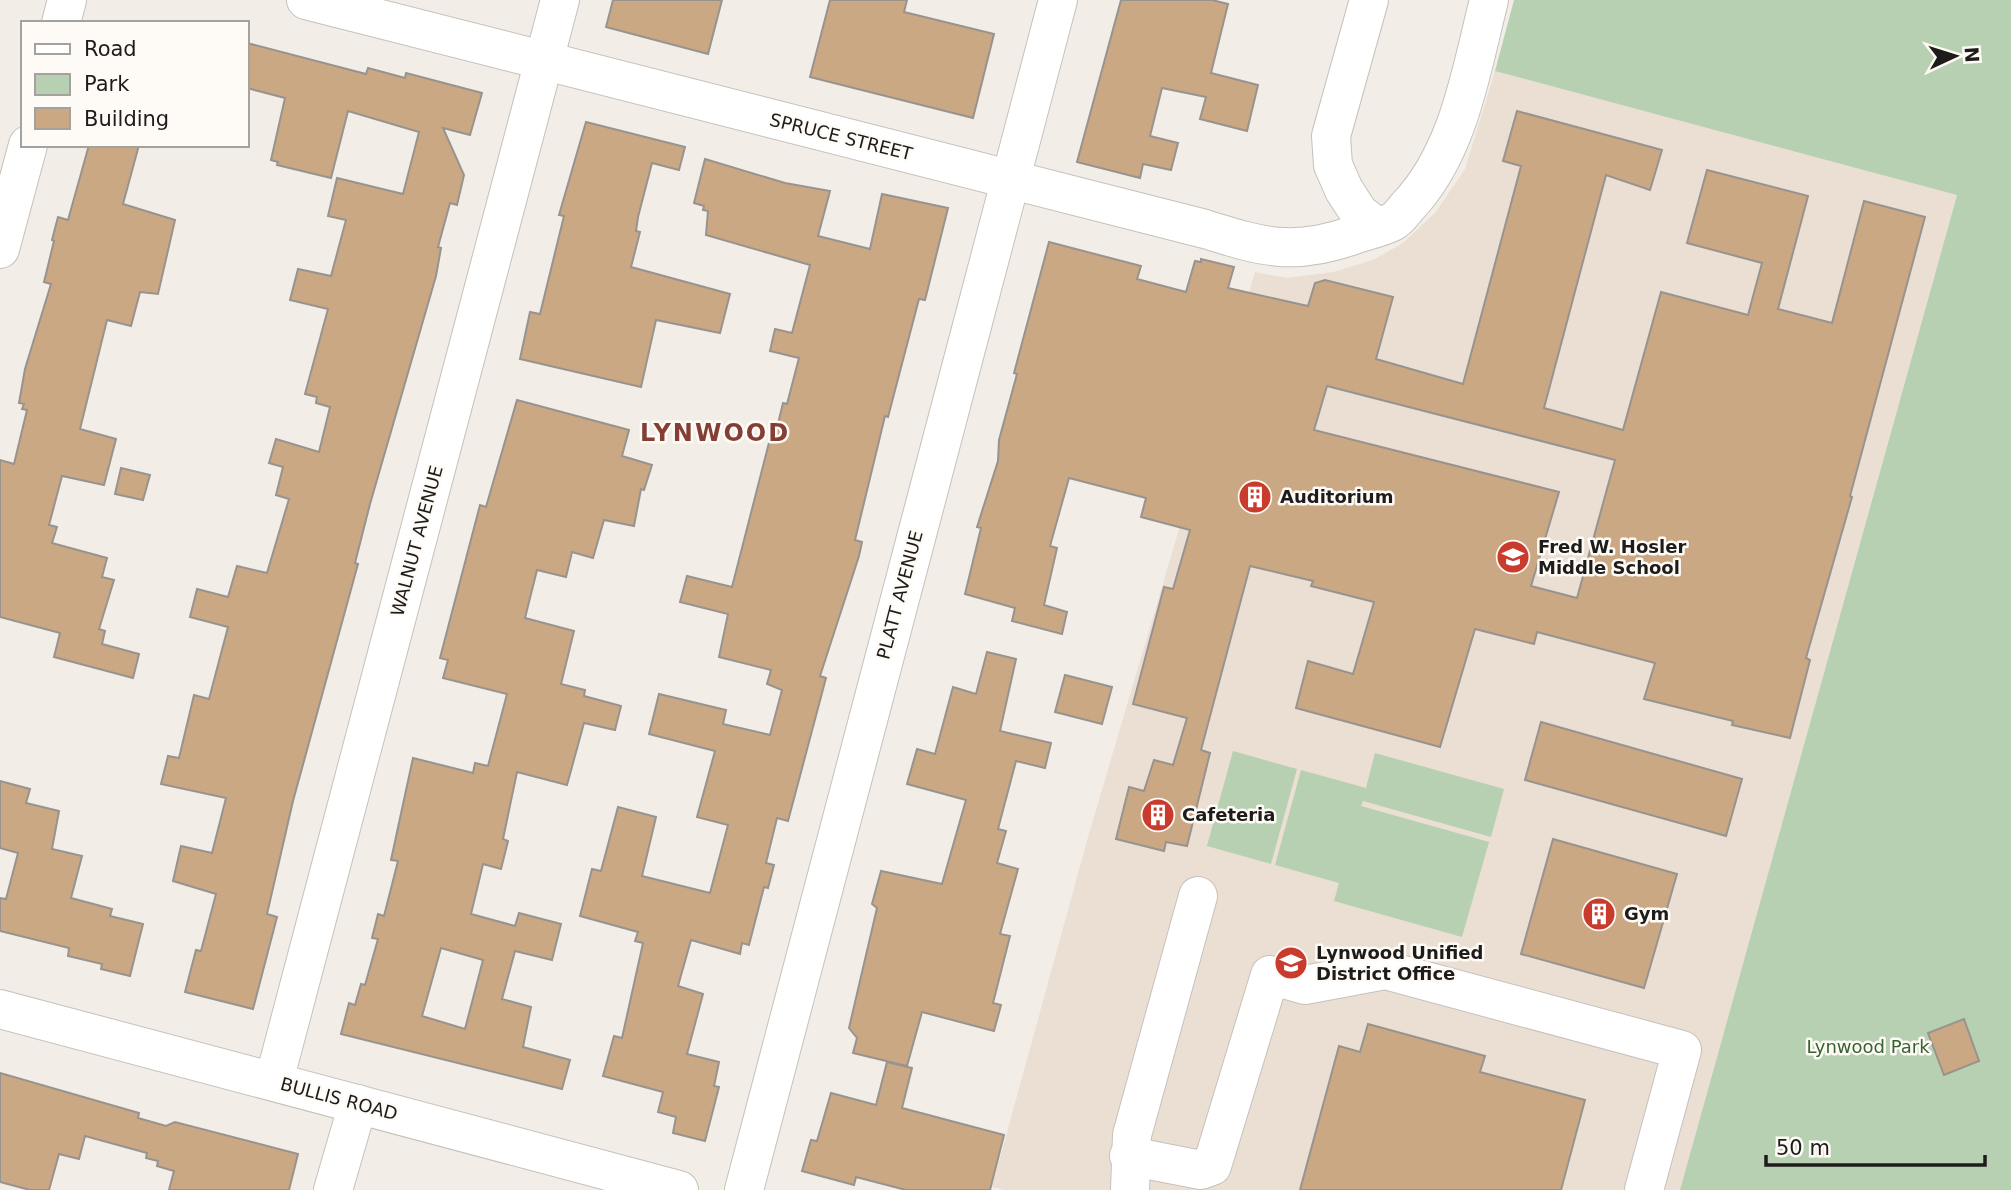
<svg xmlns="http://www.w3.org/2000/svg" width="2011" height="1190" font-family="'DejaVu Sans',sans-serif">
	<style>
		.built { fill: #ebdfd4 }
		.green { fill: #b6d0b1 }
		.building { fill: #cba884; stroke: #98938e; stroke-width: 2; fill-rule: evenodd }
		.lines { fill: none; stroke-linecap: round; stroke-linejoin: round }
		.minor-casing { stroke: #c6c1bb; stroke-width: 40 }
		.minor { stroke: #fff; stroke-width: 38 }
		.labels { text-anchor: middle; stroke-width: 5; stroke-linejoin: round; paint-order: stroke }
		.street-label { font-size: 18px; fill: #1e1c1a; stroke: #fefbf7 }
		.poi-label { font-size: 18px; font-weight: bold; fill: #1e1c1a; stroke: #fefbf7; text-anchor: start }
		.park-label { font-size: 18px; fill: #36622f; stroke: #fefbf7 }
		.district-label { font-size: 24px; font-weight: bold; letter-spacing: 2px; fill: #853e34; stroke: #fefbf7 }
	</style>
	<rect width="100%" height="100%" fill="#f3ede7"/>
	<path class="built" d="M1495,71l462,123 -277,996h-676l-12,-3 96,-350 167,-565 32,6 46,-6 40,-12 30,-17 32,-30 30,-44z"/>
	<g class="green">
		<path d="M1514,0h497v1190h-331l277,-995 -462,-124z"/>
		<path d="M1233,751l64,18 -26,95 -64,-18z"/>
		<path d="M1375,753l129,36 -13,48 -128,-36 -2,5 128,36 -27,95 -128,-36 5,-18 -64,-18 26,-95 65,18z"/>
	</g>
	<g class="building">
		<path d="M613,0h109l-14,54 -102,-27z"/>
		<path d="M830,0h77l-3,12 90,22 -21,84 -163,-41z"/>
		<path d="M1121,0h91l16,4 -17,69 47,12 -11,46 -47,-12 6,-22 -44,-9 -12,48 28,7 -7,27 -28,-6 -3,14 -63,-16z"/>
		<path d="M247,43l119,31 2,-6 37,10 1,-5 76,20 -12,42 -27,-7 21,47 -7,30 -7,-2 -12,44 3,1 -5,28 -66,228 -15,59 3,1 -65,237 -26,113 10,3 -24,92 -68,-17 11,-42 5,1 15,-57 -43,-13 8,-35 31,7 14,-55 -65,-14 7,-28 11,2 15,-63 15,4 19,-72 -38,-10 7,-28 31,8 9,-31 30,7 22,-74 -13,-4 7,-28 -14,-4 7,-24 43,13 11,-45 -14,-4 1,-6 -12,-3 23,-85 -38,-9 8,-31 33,7 15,-56 -18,-4 9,-38 66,16 16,-62 -71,-21 -17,67 -54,-13 1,-3 -7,-2 14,-62 -38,-10z"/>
		<path d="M1517,111l145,39 -12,40 -44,-15 -62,233 79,22 38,-138 87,23 14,-52 -75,-20 20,-73 101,26 -30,113 54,14 32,-122 61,16 -75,279 2,1 -46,161 4,2 -20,78 -58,-13 1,-4 -89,-22 11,-36 -118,-31 -3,12 -59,-15 -35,118 -144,-39 12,-47 45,13 21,-72 -63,-16 2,-5 -63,-15 -49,184 9,3 -23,93 -21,-4 -2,9 -48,-12 13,-52 15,4 10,-31 19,5 14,-47 -54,-14 31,-117 9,2 17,-59 -49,-13 5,-19 -77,-20 -19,68 7,2 -13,57 23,7 -5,22 -50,-13 3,-13 -50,-14 16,-66 -4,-1 21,-66 1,-21 18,-66 -3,-1 35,-131 92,24 -4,13 49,13 9,-31 6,1v-3l33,8 -6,21 80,18 7,-23 10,-3 68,17 -17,62 87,25 58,-218 -18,-5zM1327,386l288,74 -38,138 -46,-12 28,-94 -245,-62z"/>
		<path d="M586,122l99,25 -6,23 -27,-7 -14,54 -2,14 4,1 -9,35 99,27 -10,39 -64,-13 -15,67 -121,-28 10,-47 10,2 24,-98 -5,-1z"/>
		<path d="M89,145h50l-16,59 52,16 -17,74 -18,-2 -9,34 -24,-6 -27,109 36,10 -12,46 -42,-9 -13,49 8,2 -5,16 55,15 -5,19 12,3 -15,49 6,2 -3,13 37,10 -6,24 -79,-21 6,-24 -60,-16v-157l14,4 13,-54 -5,-1 2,-5 -5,-1 6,-34 26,-85 -7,-2 10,-41 -2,-1 6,-23 10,3z"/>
		<path d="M705,159l80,24 45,8 -12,45 52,13 12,-55 66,14 -23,92 -6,-1 -31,118 -3,-1 -30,124 7,2 -3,14 -39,120 6,2 -38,143 -11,-3 -11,45 8,2 -6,23 -4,-1 -15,58 -7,-2 -2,11 -49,-14 -13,46 25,8 -16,60 32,8 -5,24 5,1 -14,54 -32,-8 3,-16 -18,-5 5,-20 -60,-16 11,-40 8,2 21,-95 -8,-2 3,-9 -58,-16 12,-47 9,2 17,-64 38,10 -14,59 68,17 18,-68 -31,-8 18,-66 -66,-17 10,-40 67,16 -3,14 47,11 12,-45 -15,-6 4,-14 -52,-13 9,-43 -48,-12 7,-26 45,11 40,-156 4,1 7,-29 4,1 12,-46 -29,-7 5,-22 17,4 18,-68 -104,-30 2,-24 -5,-1 1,-4 -10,-3z"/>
		<path d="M517,400l112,30 -7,26 30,9 -8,25 -3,-1 -7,37 -30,-6 -11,38 -21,-6 -6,25 -29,-7 -12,48 49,13 -13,53 24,6 -1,6 37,10 -6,24 -31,-7 -17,62 -50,-13 -14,67 5,2 -7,28 -18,-5 -12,50 44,12 4,-13 42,11 -9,36 -37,-9 -13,48 29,8 -8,40 47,13 -8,29 -221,-55 8,-31 6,2 6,-21 4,1 13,-46 -6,-1 6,-24 6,2 14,-55 -7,-1 22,-102 60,15 2,-10 13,3 19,-72 -64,-16 5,-18 -8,-2 40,-153 6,2zM441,948l42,12 -18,69 -43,-13z"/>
		<path d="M121,468l29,7 -7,25 -28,-6z"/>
		<path d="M987,652l29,7 -16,72 51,12 -6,25 -29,-7 -18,68 8,2 -9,32 21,6 -18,65 10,2 -17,67 8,2 -7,26 -72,-19 -15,54 -54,-13 4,-15 -8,-10 28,-120 -5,-4 9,-33 61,13 24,-84 -59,-16 10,-35 18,5 18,-67 23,7z"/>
		<path d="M1065,675l47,12 -10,37 -47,-12z"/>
		<path d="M1541,722l201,57 -16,57 -201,-56z"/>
		<path d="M0,781l30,8 -4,14 33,8 -7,38 30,7 -11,42 41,11 -2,7 33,8 -13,52 -29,-7 1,-5 -34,-8 1,-8 -69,-17v-33l6,1 12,-46 -18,-5z"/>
		<path d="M1553,839l124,35 -33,114 -123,-34z"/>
		<path d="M1964,1019l15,42 -35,14 -16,-42z"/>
		<path d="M1368,1024l117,32 -5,16 105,28 -24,90h-261l39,-144 21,6z"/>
		<path d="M887,1062l25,6 -10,40 102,27 -14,55h-84l-50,-13 -2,8 -52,-14 9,-31 6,1 14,-48 45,12z"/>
		<path d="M0,1073l139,40 -1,5 28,8 9,-4 123,32 -9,36h-120l5,-19 -17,-5 1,-5 -12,-3 1,-5 -62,-17 -6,23 -20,-5 -10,36h-19l-30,-8z"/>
	</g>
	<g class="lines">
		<defs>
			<g id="minor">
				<path d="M306,0l899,229c57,18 88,27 146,7 13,-5 29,-8 41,-14 6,-3 11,-10 15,-15 52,-54 64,-136 82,-207"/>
				<path d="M1369,0l-38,136 2,29 11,25 15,23 18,14"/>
				<path d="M61,23l6,-23"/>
				<path d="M0,249l28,-104"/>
				<path d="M0,1009l679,181"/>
				<path d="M274,1081l286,-1081"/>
				<path d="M1129,1156l72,14 11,-4 58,-191 35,10 80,-15 297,80 -38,140"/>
				<path d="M333,1190l25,-86"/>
				<path d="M744,1190l314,-1190"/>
				<path d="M1130,1190l2,-55 66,-239"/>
			</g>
		</defs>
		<use href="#minor" class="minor-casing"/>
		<use href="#minor" class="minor"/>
	</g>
	<defs>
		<symbol id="building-disc" viewBox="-11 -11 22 22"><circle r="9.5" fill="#c83b2d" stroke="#fefbf7"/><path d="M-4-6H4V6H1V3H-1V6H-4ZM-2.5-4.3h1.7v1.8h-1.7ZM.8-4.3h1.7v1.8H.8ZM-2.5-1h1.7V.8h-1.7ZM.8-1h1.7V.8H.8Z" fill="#fff"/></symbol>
		<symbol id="school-disc" viewBox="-11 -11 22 22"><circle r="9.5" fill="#c83b2d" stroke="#fefbf7"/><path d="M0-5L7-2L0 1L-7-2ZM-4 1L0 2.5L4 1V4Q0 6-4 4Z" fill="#fff"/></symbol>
	</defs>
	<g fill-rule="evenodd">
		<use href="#building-disc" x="1236" y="478" width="38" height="38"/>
		<use href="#school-disc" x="1494" y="538" width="38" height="38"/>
		<use href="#building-disc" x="1139" y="796" width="38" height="38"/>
		<use href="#building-disc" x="1580" y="895" width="38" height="38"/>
		<use href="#school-disc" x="1272" y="944" width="38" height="38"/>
	</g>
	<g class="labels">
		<g class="street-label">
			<text transform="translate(841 137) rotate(14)" y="6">SPRUCE STREET</text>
			<text transform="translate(417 541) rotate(-75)" y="6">WALNUT AVENUE</text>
			<text transform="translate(900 595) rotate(-75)" y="6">PLATT AVENUE</text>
			<text transform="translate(339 1099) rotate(15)" y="6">BULLIS ROAD</text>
		</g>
		<g class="poi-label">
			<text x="1280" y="503">Auditorium</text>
			<text x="1538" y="553">Fred W. Hosler<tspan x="1538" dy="21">Middle School</tspan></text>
			<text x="1182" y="821">Cafeteria</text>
			<text x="1624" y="920">Gym</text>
			<text x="1316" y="959">Lynwood Unified<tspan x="1316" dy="21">District Office</tspan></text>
		</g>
		<g class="park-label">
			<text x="1868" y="1053">Lynwood Park</text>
		</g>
		<g class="district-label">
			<text x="715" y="441">LYNWOOD</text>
		</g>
	</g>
	<rect x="21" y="21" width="228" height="126" fill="#fefbf7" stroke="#a4a29f" stroke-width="2"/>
	<rect x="35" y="44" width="35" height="10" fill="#ffffff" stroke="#a4a29f" stroke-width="2"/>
	<text x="84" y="56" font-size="21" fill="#1e1c1a">Road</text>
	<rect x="35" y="74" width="35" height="21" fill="#b6d0b1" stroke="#a4a29f" stroke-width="2"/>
	<text x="84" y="91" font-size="21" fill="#1e1c1a">Park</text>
	<rect x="35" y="108" width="35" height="21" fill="#cba884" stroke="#a4a29f" stroke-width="2"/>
	<text x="84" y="126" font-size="21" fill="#1e1c1a">Building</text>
	<g transform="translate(1955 56) rotate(86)" stroke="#fefbf7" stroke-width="5" paint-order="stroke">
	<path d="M0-5L12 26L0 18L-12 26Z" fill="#1e1c1a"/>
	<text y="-10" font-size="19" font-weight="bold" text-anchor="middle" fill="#1e1c1a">N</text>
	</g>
	<path d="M1766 1155v10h219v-10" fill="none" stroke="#1e1c1a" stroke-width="3.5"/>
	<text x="1776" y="1155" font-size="21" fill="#1e1c1a" stroke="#fefbf7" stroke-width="5" paint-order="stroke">50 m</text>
</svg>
